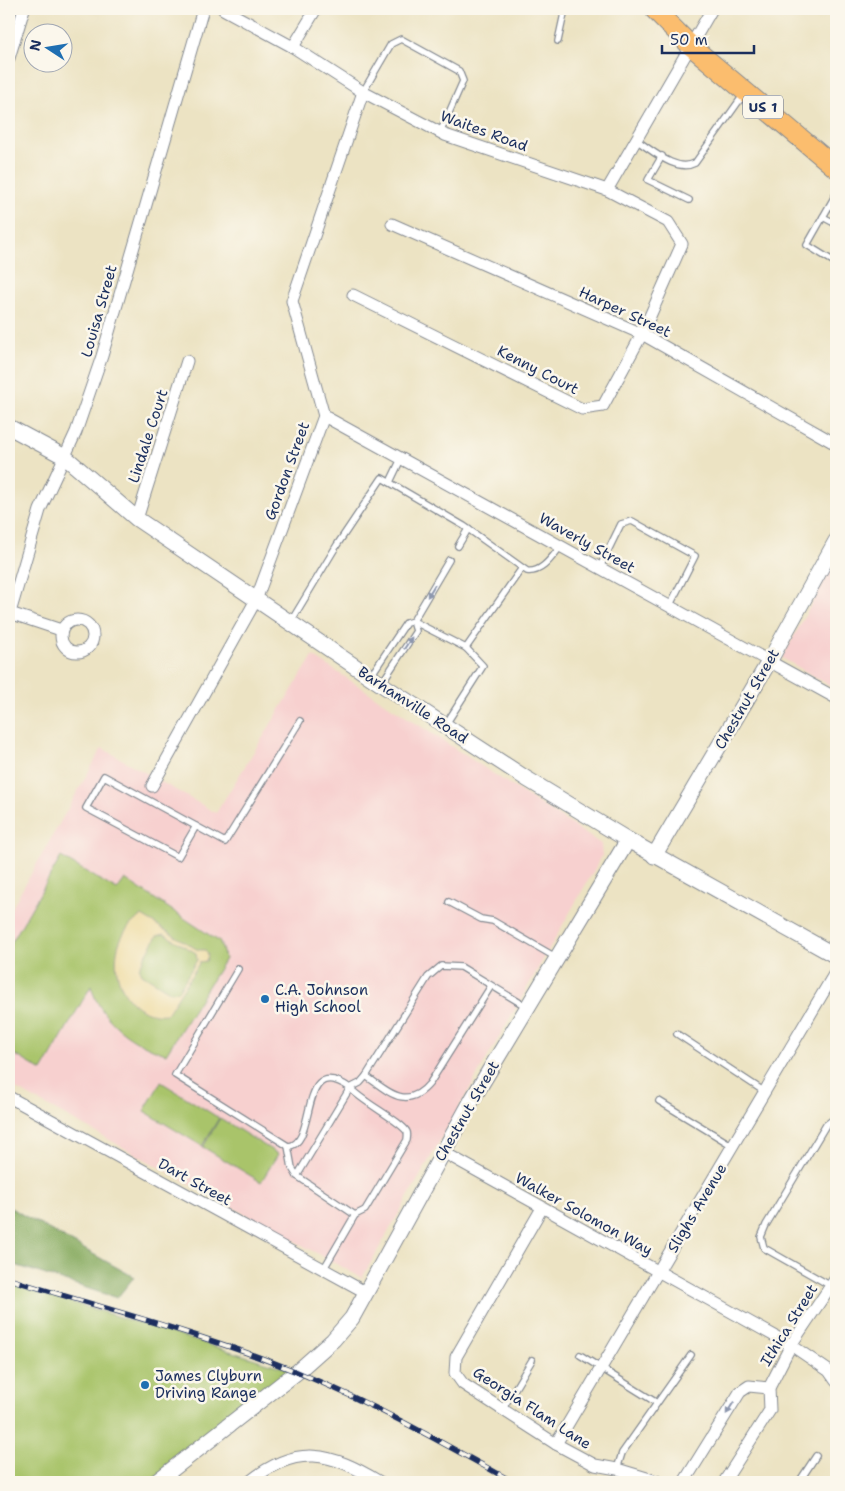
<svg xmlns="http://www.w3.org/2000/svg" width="845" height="1491" font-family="'Shantell Sans',sans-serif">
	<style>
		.built { fill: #f7d0cf }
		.green { fill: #a9c46a; stroke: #627a64 }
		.forest { fill: #86aa5e; stroke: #506c5e }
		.sand { fill: #eeda9e; stroke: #84847e; fill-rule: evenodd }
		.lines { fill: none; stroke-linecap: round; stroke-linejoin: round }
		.service-casing { stroke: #848990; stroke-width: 8 }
		.minor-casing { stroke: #848990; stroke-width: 13 }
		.tertiary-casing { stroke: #848990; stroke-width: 17 }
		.primary-casing { stroke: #848990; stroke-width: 21 }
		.service { stroke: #fff; stroke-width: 5.5 }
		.minor { stroke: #fff; stroke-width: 11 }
		.tertiary { stroke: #fff; stroke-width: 15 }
		.primary { stroke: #fbbd6e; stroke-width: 19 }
		.rail-casing { stroke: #1b2f5e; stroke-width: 5.5 }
		.rail { stroke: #fbf7ec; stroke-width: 4; stroke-dasharray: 11; stroke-linecap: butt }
		.oneway { fill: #8d97ae }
		.poi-dot { fill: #1f6fb2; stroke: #fbf7ec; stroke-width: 2 }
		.labels { text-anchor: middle; stroke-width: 5; stroke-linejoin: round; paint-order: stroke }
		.shield { fill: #fbf7ec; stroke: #5e6b89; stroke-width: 1 }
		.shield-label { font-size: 14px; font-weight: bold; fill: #1b2f5e }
		.street-label { font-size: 15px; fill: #1b2f5e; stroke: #fbf7ec }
		.poi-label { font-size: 15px; fill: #1b2f5e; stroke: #fbf7ec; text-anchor: start }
	</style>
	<rect width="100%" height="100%" fill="#fbf7ec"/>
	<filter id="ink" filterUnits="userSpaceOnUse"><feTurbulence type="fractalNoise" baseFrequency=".02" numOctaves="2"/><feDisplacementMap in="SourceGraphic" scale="10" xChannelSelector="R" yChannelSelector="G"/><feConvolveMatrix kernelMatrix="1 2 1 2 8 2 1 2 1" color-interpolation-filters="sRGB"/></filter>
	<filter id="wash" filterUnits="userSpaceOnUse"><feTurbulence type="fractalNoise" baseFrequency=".0096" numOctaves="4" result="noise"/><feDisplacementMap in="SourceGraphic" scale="20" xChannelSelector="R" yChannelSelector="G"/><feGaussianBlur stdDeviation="1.12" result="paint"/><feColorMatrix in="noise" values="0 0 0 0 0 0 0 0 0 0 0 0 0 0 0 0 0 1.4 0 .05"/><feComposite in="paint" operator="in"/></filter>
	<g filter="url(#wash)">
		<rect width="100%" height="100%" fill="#ece3c3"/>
		<g class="built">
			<path d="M836,559v130l-54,-31z"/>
			<path d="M313,656l288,188 1,12 -240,422 -353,-193v-172l93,-165 114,65z"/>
		</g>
		<g class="green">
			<path d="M61,857l56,33 8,-11 95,63 5,17 -59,95c-32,-10 -66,-33 -75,-68l-49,85 -33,-20v-104z"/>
			<path d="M161,1082l58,36 -17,28 -58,-35z"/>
			<path d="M220,1118l58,36 -17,28 -58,-35z"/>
			<path d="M9,1283l288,89 -141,110h-147z"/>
		</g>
		<path class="forest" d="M9,1207l125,70 -17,21 -108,-35z"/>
		<path class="sand" d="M142,916l56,34h7l3,5 -2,6 -6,1 -33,52c-51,6 -71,-72 -25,-98zM164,934l32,19 1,7 -19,31 -7,1 -29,-18 -3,-7 18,-31z"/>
	</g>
	<g filter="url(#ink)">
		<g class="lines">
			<defs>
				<g id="service">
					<path d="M558,41l7,-32"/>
					<path d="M363,92l28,-48 10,-5 58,32 4,10 -23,52"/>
					<path d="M636,140c16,10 40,33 59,23l49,-69"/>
					<path d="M662,156l-14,24 41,20"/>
					<path d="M836,194l-29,51 29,18"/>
					<path d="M823,217l13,7"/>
					<path d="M390,482l11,-23"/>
					<path d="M458,546l10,-17"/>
					<path d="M449,560l-36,61 53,27"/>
					<path d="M600,567l21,-43 11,-3 63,35 -25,49"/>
					<path d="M290,623l47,-78 45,-67 82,48 63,45c15,2 25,-14 34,-25"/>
					<path d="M370,677l36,-54 7,-2 3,10 -35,53"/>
					<path d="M446,724l37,-58 -17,-18 56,-80"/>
					<path d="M196,826l-18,31 -92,-49 18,-32 121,66 75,-121"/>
					<path d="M449,902l32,17 12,2 64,37"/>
					<path d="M238,969l-63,106 113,71c30,0 9,-95 62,-58l-53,88"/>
					<path d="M677,1034l88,58"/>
					<path d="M366,1076c23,16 41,35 64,7l61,-97"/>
					<path d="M659,1101l74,45"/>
					<path d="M288,1146l4,22 5,8 58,39"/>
					<path d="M323,1270l32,-55 10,-5 42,-70c0,-2 1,-5 0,-8 -5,-10 -46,-31 -57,-44l10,-5 6,-7 62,-99 13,-11 20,1 66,40"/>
					<path d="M831,1286l-67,-38 -3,-11 5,-12 60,-100 10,-8"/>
					<path d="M580,1355l77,48"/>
					<path d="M502,1410l30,-50"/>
					<path d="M617,1469l5,-16 69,-98"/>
					<path d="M799,1482l17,-26"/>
				</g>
				<g id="minor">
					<path d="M223,9l70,38 70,45 82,43 162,55 61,32 14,22 -40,90 -39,72 -21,3 -229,-114"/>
					<path d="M293,47l23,-38"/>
					<path d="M9,58l15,-49"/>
					<path d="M830,162l6,-11"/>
					<path d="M607,190l105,-181"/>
					<path d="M392,224l250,110 194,110"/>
					<path d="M324,416l512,282"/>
					<path d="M137,519l50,-158"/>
					<path d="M10,613l51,17"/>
					<path d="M9,616l31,-106 36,-78 26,-76 101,-347"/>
					<circle cx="77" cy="636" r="16"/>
					<path d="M152,786l104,-186 68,-184 -32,-115 71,-209"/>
					<path d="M9,1097l358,196"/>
					<path d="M443,1152l348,193 38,26 7,10"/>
					<path d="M542,1208l-86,149 -1,16 8,11 93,60 39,21 22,4 43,13"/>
					<path d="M556,1444l280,-473"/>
					<path d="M249,1482c48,-39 81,-30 131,0"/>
					<path d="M684,1482l56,-90 9,-6 20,2"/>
					<path d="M724,1482l46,-72 -1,-22 22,-43 45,-67"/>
				</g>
				<g id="tertiary">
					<path d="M9,427l56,30 72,62 244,165 146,95 101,61 208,116"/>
					<path d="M654,856l116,-196 66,-119"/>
					<path d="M156,1482l141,-110 36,-32 19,-22 121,-220 155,-258"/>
				</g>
				<path id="primary" d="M654,9l37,37 145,122"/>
			</defs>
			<use href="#service" class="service-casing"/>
			<use href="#minor" class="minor-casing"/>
			<use href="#tertiary" class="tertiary-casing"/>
			<use href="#primary" class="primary-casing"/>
			<use href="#service" class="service"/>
			<use href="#minor" class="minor"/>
			<use href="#tertiary" class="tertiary"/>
			<use href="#primary" class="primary"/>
			<defs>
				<path id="rail" d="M9,1279c96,30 195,55 288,93 75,31 146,71 216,110"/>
			</defs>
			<use href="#rail" class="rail-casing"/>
			<use href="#rail" class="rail"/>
		</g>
		<defs><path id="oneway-solid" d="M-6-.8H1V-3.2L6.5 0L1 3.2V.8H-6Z" transform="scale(1.25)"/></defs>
		<g class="oneway">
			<use href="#oneway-solid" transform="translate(431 591) rotate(121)"/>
			<use href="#oneway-solid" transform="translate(408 643) rotate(-57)"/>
			<use href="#oneway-solid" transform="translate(730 1408) rotate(122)"/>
		</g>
	</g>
	<g class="poi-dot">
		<circle cx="265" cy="999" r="5"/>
		<circle cx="145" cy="1385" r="5"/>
	</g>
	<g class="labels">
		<rect class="shield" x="743" y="95.5" width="40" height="23" rx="4"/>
		<g class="shield-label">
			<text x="763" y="112">US 1</text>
		</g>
		<g class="street-label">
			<text transform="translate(484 131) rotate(20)" y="5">Waites Road</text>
			<text transform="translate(99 311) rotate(-74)" y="5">Louisa Street</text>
			<text transform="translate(625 312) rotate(25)" y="5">Harper Street</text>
			<text transform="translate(538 370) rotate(27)" y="5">Kenny Court</text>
			<text transform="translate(148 436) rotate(-72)" y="5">Lindale Court</text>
			<text transform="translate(287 471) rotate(-70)" y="5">Gordon Street</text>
			<text transform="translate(587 543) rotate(29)" y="5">Waverly Street</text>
			<text transform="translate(747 699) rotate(-60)" y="5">Chestnut Street</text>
			<text transform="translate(413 705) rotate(33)" y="5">Barhamville Road</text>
			<text transform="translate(467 1111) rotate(-60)" y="5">Chestnut Street</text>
			<text transform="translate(195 1182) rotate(29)" y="5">Dart Street</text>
			<text transform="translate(697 1208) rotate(-59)" y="5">Slighs Avenue</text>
			<text transform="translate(584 1214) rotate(29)" y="5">Walker Solomon Way</text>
			<text transform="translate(789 1325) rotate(-58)" y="5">Ithica Street</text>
			<text transform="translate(532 1408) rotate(33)" y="5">Georgia Flam Lane</text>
		</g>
		<g class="poi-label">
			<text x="275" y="995">C.A. Johnson<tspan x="275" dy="17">High School</tspan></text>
			<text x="155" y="1381">James Clyburn<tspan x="155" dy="17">Driving Range</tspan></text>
		</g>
	</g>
	<rect width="845" height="1491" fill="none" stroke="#fbf7ec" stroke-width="30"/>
	<g transform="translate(48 48) rotate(282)"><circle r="24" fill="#fbf7ec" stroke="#a1a7b3"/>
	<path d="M0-4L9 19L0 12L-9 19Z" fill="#1f6fb2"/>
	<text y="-8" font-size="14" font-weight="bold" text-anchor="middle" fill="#1b2f5e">N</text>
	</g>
	<path d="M662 45v8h92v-8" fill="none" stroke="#1b2f5e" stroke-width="2.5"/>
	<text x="670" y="45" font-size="15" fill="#1b2f5e" stroke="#fbf7ec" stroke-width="4" paint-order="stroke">50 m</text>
</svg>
